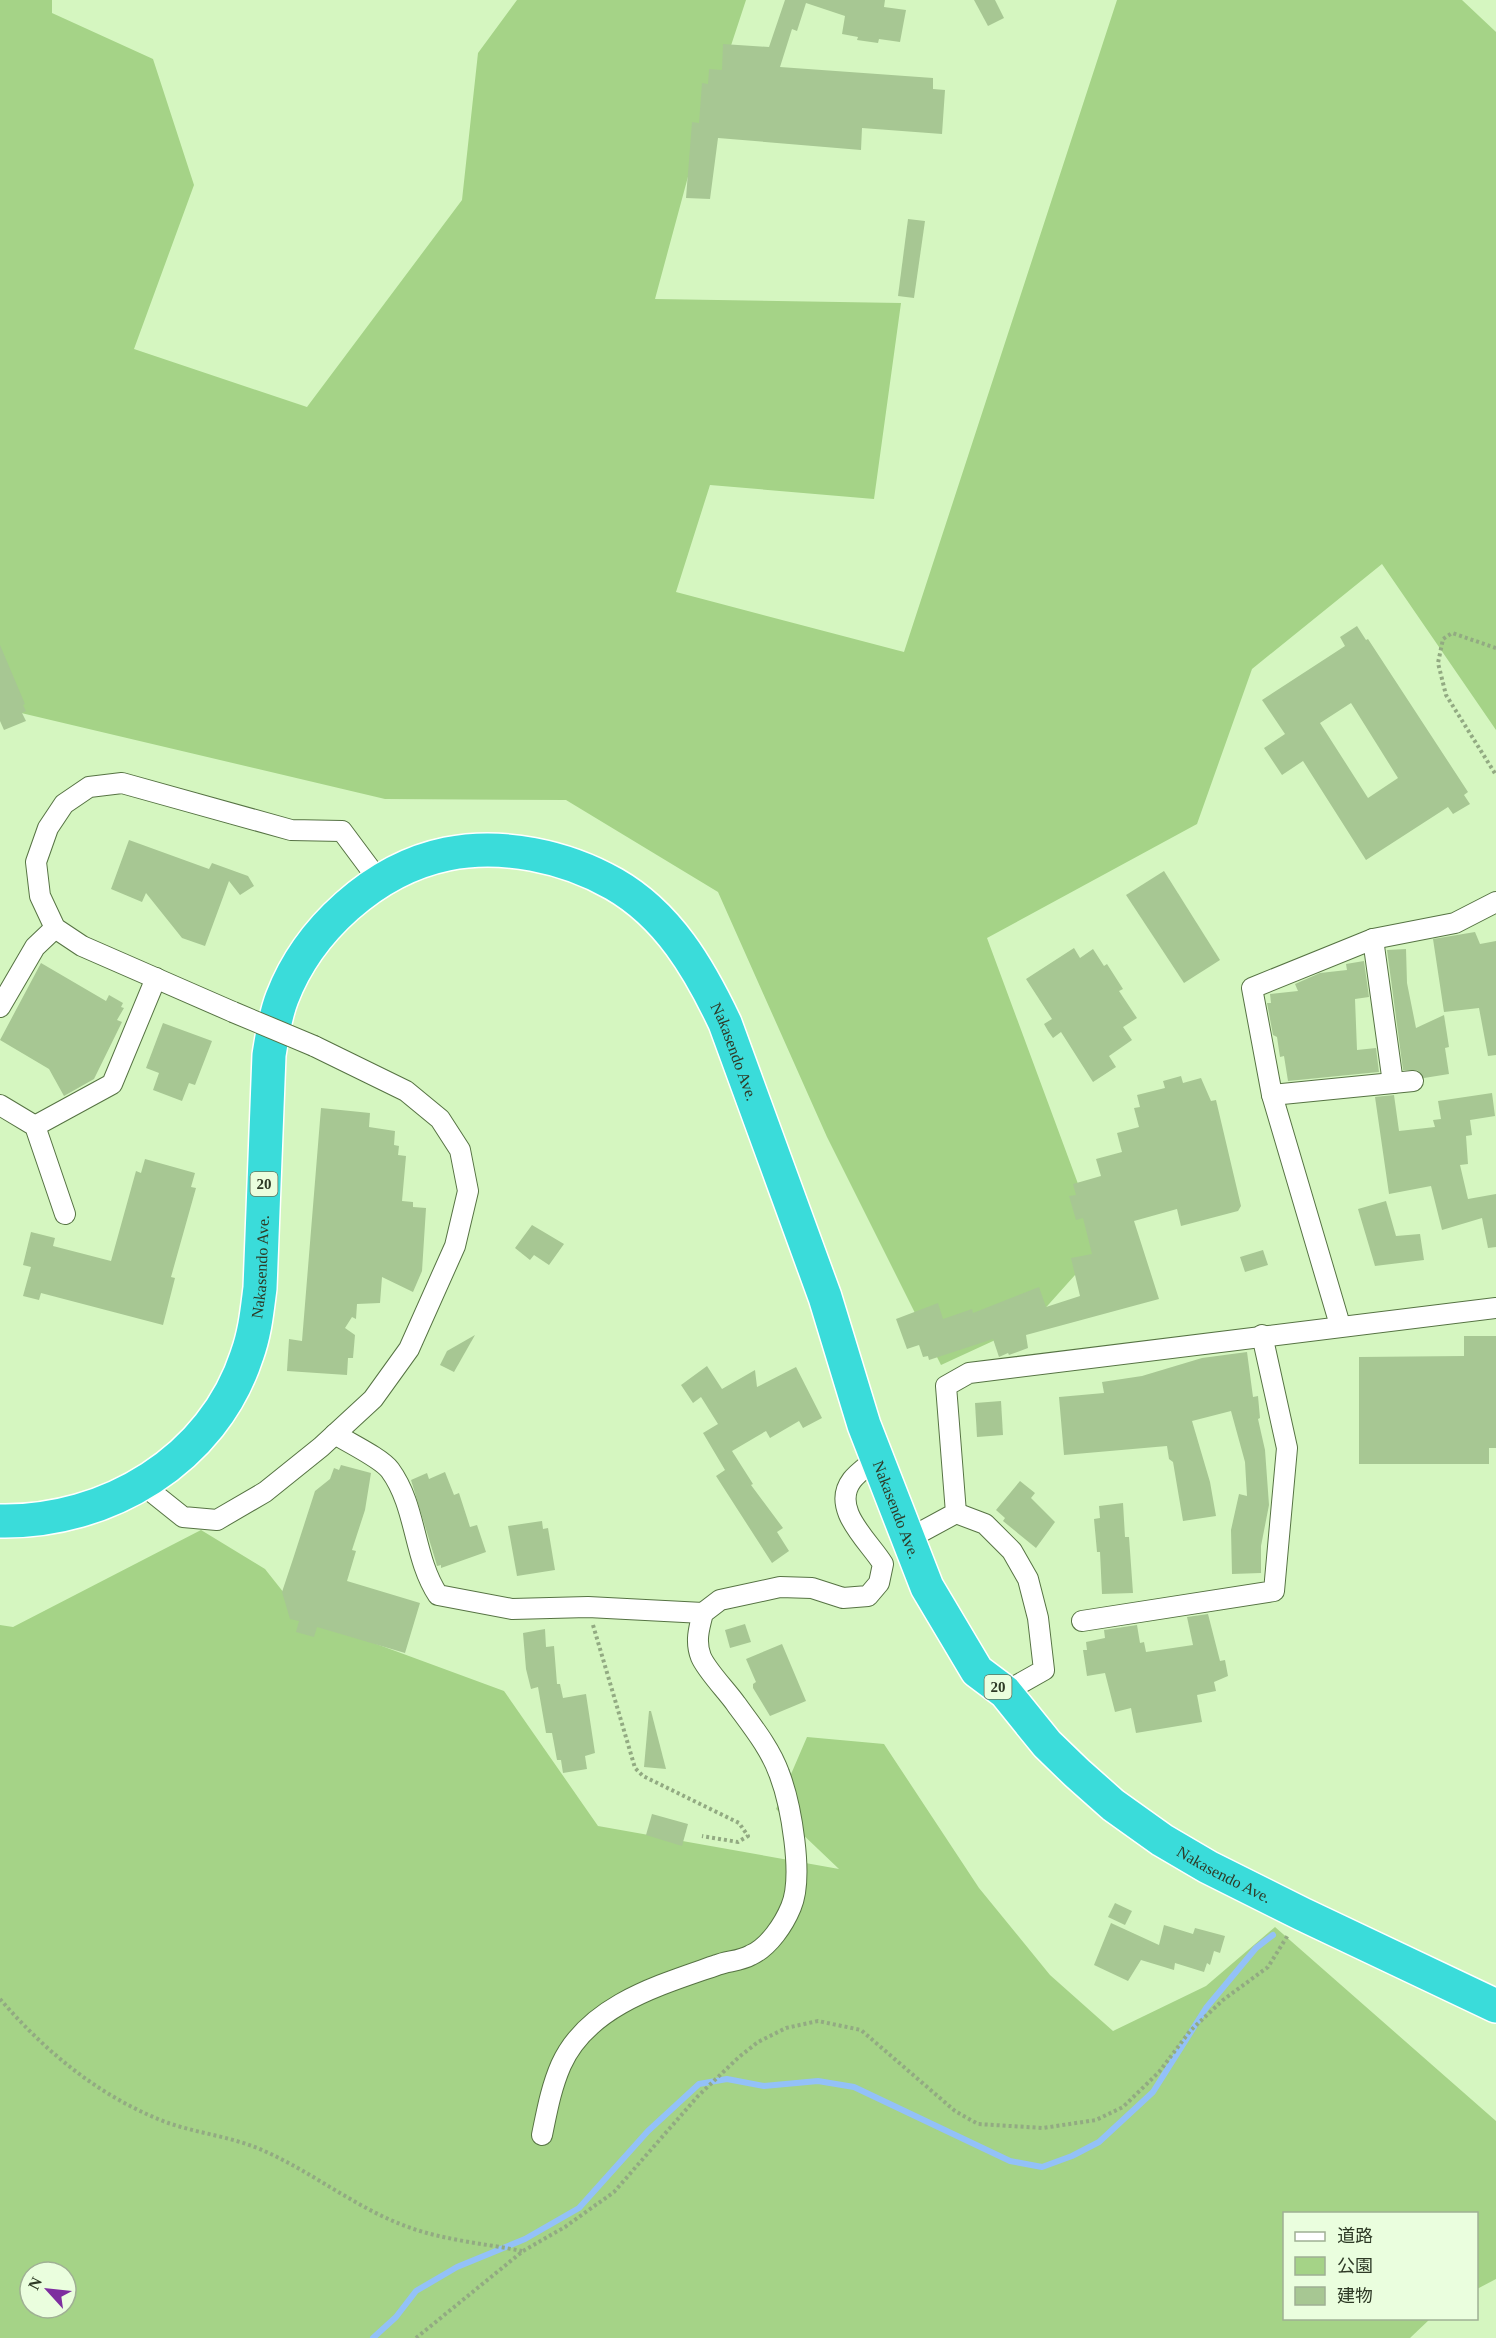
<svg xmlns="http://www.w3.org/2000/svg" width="1496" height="2338" font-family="'Times New Roman','Noto Sans JP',serif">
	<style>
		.green { fill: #a5d387; fill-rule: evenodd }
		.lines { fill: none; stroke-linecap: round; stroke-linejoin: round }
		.stream { stroke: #93c1f8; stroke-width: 6 }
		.building { fill: #a7c793; fill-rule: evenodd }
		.minor-casing { stroke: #567343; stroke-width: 22 }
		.trunk-casing { stroke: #fff; stroke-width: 36 }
		.path { stroke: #92aa82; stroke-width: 4; stroke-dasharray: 3 3; stroke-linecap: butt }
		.minor { stroke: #fff; stroke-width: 20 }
		.trunk { stroke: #3adcda; stroke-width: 33 }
		.minor-bridge-casing { stroke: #567343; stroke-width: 22; stroke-linecap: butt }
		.minor-bridge { stroke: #fff; stroke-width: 20 }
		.labels { text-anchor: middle; stroke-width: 6; stroke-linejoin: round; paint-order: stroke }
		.shield { fill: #eafede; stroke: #66755d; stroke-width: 1.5 }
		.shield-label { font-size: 15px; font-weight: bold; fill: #2e3a26 }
		.street-label { font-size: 16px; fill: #2e3a26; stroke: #eafede }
	</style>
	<rect width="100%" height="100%" fill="#d5f6c0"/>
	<g class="green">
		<path d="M0,0h52v13l101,46 41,126 -60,164 173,58 155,-207 16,-147 39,-53h229l-57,173 -34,126 246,4 -27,196 -164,-14 -34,107 228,60 213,-652h345l34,32v698l-114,-166 -130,105 -55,155 -210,114 114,308 -69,77 -91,42 -114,-228 -109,-245 -152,-92 -181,-1 -385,-91z"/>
		<path d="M201,1530l64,39 38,48 201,74 94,135 241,43 -63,-60 31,-72 77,7 95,144 71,87 63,56 93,-45 69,-59 221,194v158l-19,10 -1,-75h-192v104l146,1 -20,19h-1410v-713l13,2zM30,2272h36v36h-36z"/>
	</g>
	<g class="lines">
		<path class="stream" d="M373,2338l23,-21 20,-26 41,-24 68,-28 54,-31 69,-77 51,-47 28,-5 37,7 54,-5 36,6 156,74 32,6 30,-11 27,-14 54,-50 53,-84 50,-60 17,-13"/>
	</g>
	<g class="building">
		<path d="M785,0h100l-1,7 22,3 -6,32 -21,-3 -1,4 -21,-3 1,-3 -16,-3 3,-18 -39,-13 -9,28 -5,-2 -12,38 153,11v11l12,1 -3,44 -80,-6 -1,22 -143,-12 -8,61 -24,-1 6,-76 7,1 3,-40 6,1 1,-15 13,1 1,-26 46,3z"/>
		<path d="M974,0h21l9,18 -16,8z"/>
		<path d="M908,219l17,2 -11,77 -16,-2z"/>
		<path d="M1357,626l9,14 2,-1 100,153 -4,3 6,9 -17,10 -5,-7 -82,53 -63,-99 -21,14 -18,-27 21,-14 -23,-34 83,-54 -5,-9zM1351,703l47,75 -30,20 -48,-75z"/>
		<path d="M0,645l25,59 -2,1 3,6 -4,2 4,8 -22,9 -4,-9z"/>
		<path d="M129,840l80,29 3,-6 36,13 6,10 -14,9 -11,-14 -24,65 -23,-8 -36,-45 -4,9 -31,-13z"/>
		<path d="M1164,871l56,89 -36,23 -58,-88z"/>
		<path d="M1475,932l5,12 16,-3v114l-8,1 -9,-48 -35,4 -11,-73z"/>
		<path d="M1074,948l6,10 13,-9 11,17 3,-2 16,25 -4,2 18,27 -14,9 9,13 -23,16 7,11 -23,15 -32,-50 -8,6 -5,-7 -4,-7 8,-5 -26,-40z"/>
		<path d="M1406,949l1,34 9,45 28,-13 5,32 -4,1 4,26 -25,4 -7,-8h-14l-16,-120z"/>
		<path d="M1364,961l5,36 -14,2 2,51 19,-2 3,24 -91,9 -4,-25 -4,1 -3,-20 -4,-2 -6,-32h4l-1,-9 28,-3 -3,-7 25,-11 27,-3 -1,-6z"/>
		<path d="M41,963l65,38 3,-6 14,8 -2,4 3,1 -7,12 5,2 -28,57 -30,17 -15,-27 -49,-29z"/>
		<path d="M163,1023l49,18 -17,44 -6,-2 -7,18 -29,-11 6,-17 -13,-5z"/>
		<path d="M1181,1076l2,7 18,-5 10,23 5,-1 25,106 -3,5 -57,15 -4,-17 -43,12 25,78 -133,36 2,13 -19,7 -1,-2 -9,4 -6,-18 -64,21 -1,-4 -5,1 -4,-12 -12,4 -11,-30 42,-16 5,16 29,-10 1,4 66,-26 7,20 34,-11 -9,-38 21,-4 -9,-36 -7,2 -7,-24 7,-1 -3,-11 28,-8 -5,-17 26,-7 -5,-19 22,-6 -5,-19 6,-1 -3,-12 28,-7 -2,-7z"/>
		<path d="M1492,1093l3,23 -25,4 2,15 -6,1 2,28 -8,1 8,34 28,-5v53l-8,1 -6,-30 -40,12 -11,-44 -42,8 -14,-97 19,-2 5,36 36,-4 -2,-7 8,-1 -3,-18z"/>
		<path d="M321,1108l49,5 -1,14 26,4 -1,14 5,1 -1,9 8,1 -4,45 11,1v5l13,1 -4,63 -9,21 -31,-15 -2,26 -23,1 -1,15 -4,-2 -7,11 10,7 -2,23h-5l-1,17 -60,-4 2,-32 13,2z"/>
		<path d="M145,1159l50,14 -4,14 5,1 -25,89 4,1 -12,47 -122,-32 -2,7 -16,-4 8,-29 -8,-2 8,-33 24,6 -2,8 58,15 25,-90 5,2z"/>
		<path d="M1386,1201l10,35 24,-2 4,26 -49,6 -17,-57z"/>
		<path d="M532,1225l32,19 -15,21 -15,-10 -4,5 -15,-12z"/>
		<path d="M1263,1250l5,15 -23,7 -5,-15z"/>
		<path d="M475,1335l-21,37 -14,-7 7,-14z"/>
		<path d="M1464,1336h32v112h-7v16h-130v-107l105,-1z"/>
		<path d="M1247,1352l6,45 5,-1 2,22 -2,1 7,31 4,55 -8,41v27l-29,1 -1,-44 8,-36 8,2 -2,-34 -14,-51 -39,10 18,61 6,34 -33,5 -10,-59 -4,-3 -2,-13 -103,9 -5,-58 45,-4 -2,-11 40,-6 60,-18z"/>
		<path d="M707,1366l15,23 33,-19 2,17 39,-20 26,51 -19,10 -4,-7 -29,17 -4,-7 -34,20 21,33 -2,1 32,43 -6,4 12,19 -17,12 -56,-87 9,-6 -22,-37 15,-9 -17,-27 -8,6 -12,-18z"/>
		<path d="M1001,1401l2,34 -26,2 -2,-34z"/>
		<path d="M341,1465l30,8 -6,37 -13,40 4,1 -9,30 73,22 -15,50 -88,-26 -3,10 -18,-5 3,-11 -9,-2 -8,-27 12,-36 21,-65 15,-12 4,-11 5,2z"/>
		<path d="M445,1472l9,23 5,-2 11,34 7,-2 9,27 -45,16v-3l-4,1 -2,-7 -24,-79 16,-7 2,6z"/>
		<path d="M1020,1481l15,12 -4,5 24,24 -19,26 -33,-27 2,-3 -9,-8z"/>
		<path d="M1123,1503l2,34h4l4,56 -31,1 -2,-42h-3l-3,-33 6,-1 -1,-12z"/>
		<path d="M542,1521l1,8 5,-1 7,42 -38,6 -9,-50z"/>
		<path d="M1208,1614l12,47 5,-1 3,16 -14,6 2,9 -19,4 5,27 -66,11 -5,-25 -16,4 -10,-39 -18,3 -4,-26h4l-1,-8 19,-4 -1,-8 33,-5 3,18 4,-1 2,10 47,-7 -6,-28z"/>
		<path d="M745,1624l6,18 -21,6 -5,-18z"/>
		<path d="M545,1629l1,18 8,-1 3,38h3l3,14 23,-4 9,59 -10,3 2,13 -24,4 -2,-13h-4l-5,-27h-6l-8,-46 -7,2 -5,-20 -3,-36z"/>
		<path d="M782,1644l24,57 -36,15 -17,-28v-4l3,-2 -10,-23z"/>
		<path d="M649,1711h2l15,58 -22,-2z"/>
		<path d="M652,1814l36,10 -6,22 -36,-11z"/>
		<path d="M1115,1903l17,8 -7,14 -17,-8z"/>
		<path d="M1111,1923l48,22 5,-20 29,9 2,-6 30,8 -5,17 -6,-2 -4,14 -3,-2 -3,9 -29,-9 -1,7 -33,-10 -13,21 -34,-16z"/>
	</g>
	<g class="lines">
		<defs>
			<g id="minor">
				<path d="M1373,939l20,144"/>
				<path d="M0,1007l35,-60 20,-19"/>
				<path d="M233,1012l-151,-66 -27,-18 -15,-32 -4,-34 12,-34 16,-24 25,-17 33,-4 169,47 51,1 38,51"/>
				<path d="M1272,1095l141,-14"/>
				<path d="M0,1105l35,21 30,88"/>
				<path d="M35,1126l77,-42 44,-106"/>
				<path d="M1340,1325l-68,-230 -20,-107 121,-49 82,-16 41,-21"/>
				<path d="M335,1434c14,9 46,24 55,36 27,37 23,87 48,125l74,14 76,-2 115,6"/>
				<path d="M143,1485l40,32 34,3 48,-28 56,-45 52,-48 36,-50 46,-103 13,-55 -8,-41 -20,-31 -34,-28 -92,-45"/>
				<path d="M956,1513l29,11 27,27 16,28 10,39 6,52 -39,22"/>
				<path d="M908,1539l48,-26 -10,-127 23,-13 527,-65"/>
				<path d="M1082,1621l192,-30 13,-143 -25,-113"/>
				<path d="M542,2135c5,-24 9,-47 19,-70 27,-60 99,-80 156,-100 10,-4 24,-4 34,-10 18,-8 33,-31 40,-48 13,-30 0,-103 -12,-134 -9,-25 -27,-47 -43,-69 -9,-13 -29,-33 -35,-47 -6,-15 -2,-29 2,-44l17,-13 60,-13 32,1 31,10 25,-2 11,-13 4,-19c-14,-23 -53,-55 -31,-84 6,-8 17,-15 25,-22"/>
			</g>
			<g id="trunk">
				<path id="s1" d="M0,1521c107,2 213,-61 247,-166 8,-22 10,-44 13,-67l9,-233c3,-19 6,-39 13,-57 26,-68 92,-129 165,-144 55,-11 118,2 167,30 54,31 85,84 111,139l100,274 39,128 63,162 50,84 28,21 42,52 30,29 36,32 49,35 46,27 94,47 194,92"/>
			</g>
		</defs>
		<use href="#minor" class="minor-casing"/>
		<use href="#trunk" class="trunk-casing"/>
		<g class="path">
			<path d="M1496,648l-44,-15 -9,6 -5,24 8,32 50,80"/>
			<path d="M593,1625l42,143 8,8 96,47 9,13 -10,6 -36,-6"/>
			<path d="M0,1999c44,51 95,94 158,120 33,14 70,16 104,31 51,22 96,60 149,78 33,12 76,16 111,23"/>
			<path d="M416,2338l107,-87 42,-24 49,-35 84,-96 41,-39 19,-15 28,-14 32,-7 43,9 94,81 23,13 65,4 53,-8 27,-13 36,-35 31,-41 33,-31 45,-33 20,-32"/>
		</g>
		<use href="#minor" class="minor"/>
		<use href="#trunk" class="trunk"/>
		<defs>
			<path id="minor-bridge" d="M233,1012l81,34"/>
		</defs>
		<use href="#minor-bridge" class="minor-bridge-casing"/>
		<use href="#minor-bridge" class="minor-bridge"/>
	</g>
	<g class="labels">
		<g class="shield">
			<rect x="250.5" y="1172" width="27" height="24" rx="4.5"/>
			<rect x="984.5" y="1675" width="27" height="24" rx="4.5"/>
		</g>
		<g class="shield-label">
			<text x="264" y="1189">20</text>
			<text x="998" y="1692">20</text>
		</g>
		<g class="street-label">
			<text dy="6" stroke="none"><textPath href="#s1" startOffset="1290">Nakasendo Ave.</textPath></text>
			<text dy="6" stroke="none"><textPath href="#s1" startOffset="408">Nakasendo Ave.</textPath></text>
			<text dy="6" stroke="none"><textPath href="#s1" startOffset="1776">Nakasendo Ave.</textPath></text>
			<text dy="6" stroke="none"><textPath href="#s1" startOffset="2280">Nakasendo Ave.</textPath></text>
		</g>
	</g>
	<rect x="1283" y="2212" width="195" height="108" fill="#eafede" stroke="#9fb094" stroke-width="1.5"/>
	<rect x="1295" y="2232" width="30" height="9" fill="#ffffff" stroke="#9fb094" stroke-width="1.5"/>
	<text x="1337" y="2242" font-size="18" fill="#2e3a26">道路</text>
	<rect x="1295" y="2257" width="30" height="18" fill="#a5d387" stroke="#9fb094" stroke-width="1.5"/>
	<text x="1337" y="2272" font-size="18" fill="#2e3a26">公園</text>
	<rect x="1295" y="2287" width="30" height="18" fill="#a7c793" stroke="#9fb094" stroke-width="1.5"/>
	<text x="1337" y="2302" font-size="18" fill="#2e3a26">建物</text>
	<g transform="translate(48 2290) rotate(297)"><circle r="28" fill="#eafede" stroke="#9fb094" stroke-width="1.5"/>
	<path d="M0-4.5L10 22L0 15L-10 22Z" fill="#7d2e9f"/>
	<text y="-9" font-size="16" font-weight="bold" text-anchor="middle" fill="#2e3a26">N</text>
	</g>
</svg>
